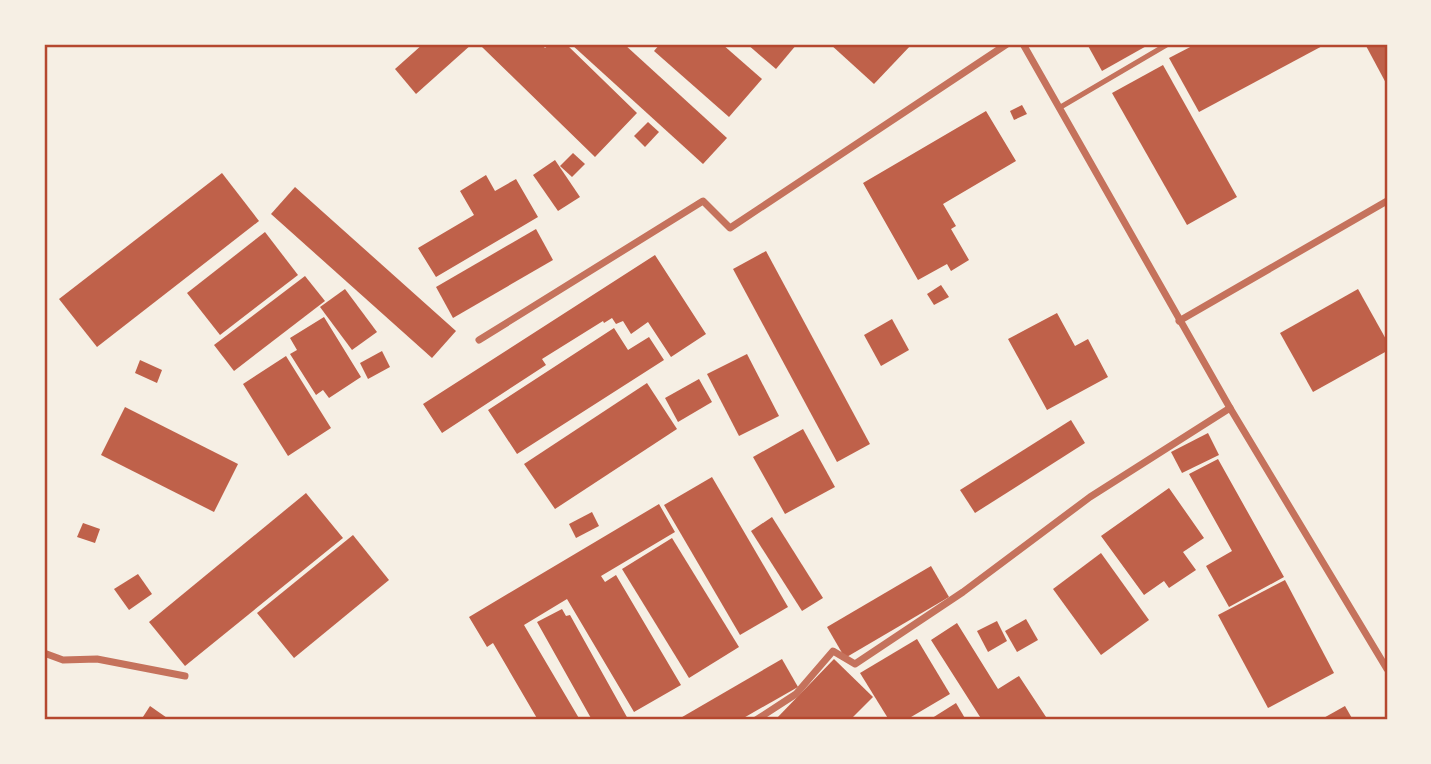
<svg xmlns="http://www.w3.org/2000/svg" width="1431" height="764" font-family="Commissioner,sans-serif">
	<style>
		.building { fill: #bf614a }
		.lines { fill: none; stroke-linecap: round; stroke-linejoin: round }
		.service { stroke: #c5725c; stroke-width: 5 }
		.minor { stroke: #c5725c; stroke-width: 7 }
		.neatline { fill: none; stroke: #b5482f; stroke-width: 2.5 }
	</style>
	<rect width="100%" height="100%" fill="#f6efe4"/>
	<g class="building">
		<path d="M423,44h49l-56,50 -21,-25z"/>
		<path d="M486,44h55l4,4 5,-4h16l71,69 -42,44 -113,-110z"/>
		<path d="M571,44h53l103,94 -24,26z"/>
		<path d="M660,44h62l40,35 -33,38 -75,-66z"/>
		<path d="M747,44h50l-21,25z"/>
		<path d="M830,44h82l-38,40z"/>
		<path d="M1087,44h63l-48,27z"/>
		<path d="M1196,44h130l-127,68 -30,-54z"/>
		<path d="M1365,44h22v41z"/>
		<path d="M1163,65l74,132 -50,28 -75,-132z"/>
		<path d="M1022,105l5,9 -13,6 -4,-9z"/>
		<path d="M986,111l30,50 -73,43 13,22 -5,3 18,31 -18,11 -4,-7 -29,16 -55,-97z"/>
		<path d="M648,122l11,10 -14,15 -11,-11z"/>
		<path d="M573,153l12,11 -13,13 -12,-11z"/>
		<path d="M555,160l25,37 -22,14 -25,-36z"/>
		<path d="M222,173l37,48 -162,126 -38,-48z"/>
		<path d="M486,175l9,16 21,-12 22,38 -102,60 -18,-29 56,-33 -14,-24z"/>
		<path d="M295,187l161,144 -24,27 -161,-144z"/>
		<path d="M536,229l17,31 -100,58 -17,-31z"/>
		<path d="M265,232l33,43 -78,60 -33,-42z"/>
		<path d="M766,251l104,193 -33,18 -104,-193z"/>
		<path d="M655,255l51,79 -35,23 -23,-35 -17,12 -8,-13 -7,3 -4,-6 -8,5 -1,-2 -61,38 4,6 -104,68 -19,-29z"/>
		<path d="M305,276l20,25 -91,70 -20,-26z"/>
		<path d="M941,285l8,12 -15,8 -7,-11z"/>
		<path d="M345,289l32,43 -25,18 -32,-43z"/>
		<path d="M1358,289l29,52v10l-74,41 -33,-59z"/>
		<path d="M1057,313l18,33 13,-7 20,38 -61,33 -39,-71z"/>
		<path d="M324,317l37,60 -32,21 -6,-8 -7,5 -26,-41 7,-4 -7,-12z"/>
		<path d="M892,319l17,31 -28,16 -17,-31z"/>
		<path d="M614,328l14,22 21,-13 15,23 -147,94 -29,-44z"/>
		<path d="M382,351l8,16 -22,12 -8,-16z"/>
		<path d="M747,354l32,62 -40,20 -32,-62z"/>
		<path d="M286,356l45,72 -43,28 -45,-72z"/>
		<path d="M140,360l22,10 -5,13 -22,-10z"/>
		<path d="M699,379l13,23 -34,20 -13,-24z"/>
		<path d="M647,383l30,46 -122,80 -31,-45z"/>
		<path d="M125,407l113,57 -24,48 -113,-57z"/>
		<path d="M1071,420l14,23 -110,70 -15,-23z"/>
		<path d="M803,429l32,58 -50,27 -32,-57z"/>
		<path d="M1208,433l11,22 -37,18 -11,-21z"/>
		<path d="M1218,459l66,118 -55,30 -23,-41 26,-15 -43,-77z"/>
		<path d="M712,477l76,130 -48,28 -76,-130z"/>
		<path d="M1169,488l35,50 -21,14 13,18 -27,18 -5,-7 -20,14 -43,-59z"/>
		<path d="M306,493l37,45 -158,128 -36,-44z"/>
		<path d="M659,504l16,28 -74,44 4,6 11,-7 65,110 -47,27 -67,-113 -43,26 56,95h-42l-45,-77 -6,4 -18,-30z"/>
		<path d="M592,512l7,14 -23,12 -7,-14z"/>
		<path d="M772,517l51,81 -21,13 -51,-80z"/>
		<path d="M83,523l17,6 -5,14 -18,-6z"/>
		<path d="M353,535l36,45 -95,78 -37,-45z"/>
		<path d="M672,538l67,109 -50,31 -67,-109z"/>
		<path d="M1101,553l48,67 -48,35 -48,-66z"/>
		<path d="M931,566l18,31 -104,61 -18,-31z"/>
		<path d="M138,574l14,20 -23,16 -15,-21z"/>
		<path d="M1285,580l49,93 -66,35 -50,-93z"/>
		<path d="M562,609l4,7 4,-1 58,104 -36,1 -55,-98z"/>
		<path d="M1026,619l12,21 -21,12 -12,-21z"/>
		<path d="M997,621l10,20 -19,11 -11,-21z"/>
		<path d="M957,623l41,66 21,-13 29,44h-66l-51,-80z"/>
		<path d="M917,639l33,55 -44,26h-17l-29,-47z"/>
		<path d="M782,659l16,28 -58,33h-63z"/>
		<path d="M834,659l39,38 -23,23h-75z"/>
		<path d="M956,703l10,17h-37z"/>
		<path d="M150,706l20,14h-29z"/>
		<path d="M1345,706l8,14h-33z"/>
	</g>
	<g class="lines">
		<path class="service" d="M1059,108l109,-64"/>
		<g class="minor">
			<path d="M1023,44l207,364 157,261"/>
			<path d="M1179,321l208,-120"/>
			<path d="M479,340l224,-139 27,27 277,-184"/>
			<path d="M44,653l19,7 34,-1 88,17"/>
			<path d="M756,720l40,-26 37,-43 22,13 108,-72 127,-95 140,-89"/>
		</g>
	</g>
	<rect width="1431" height="764" fill="none" stroke="#f6efe4" stroke-width="91"/>
	<rect x="46" y="46" width="1340" height="672" class="neatline"/>
</svg>
